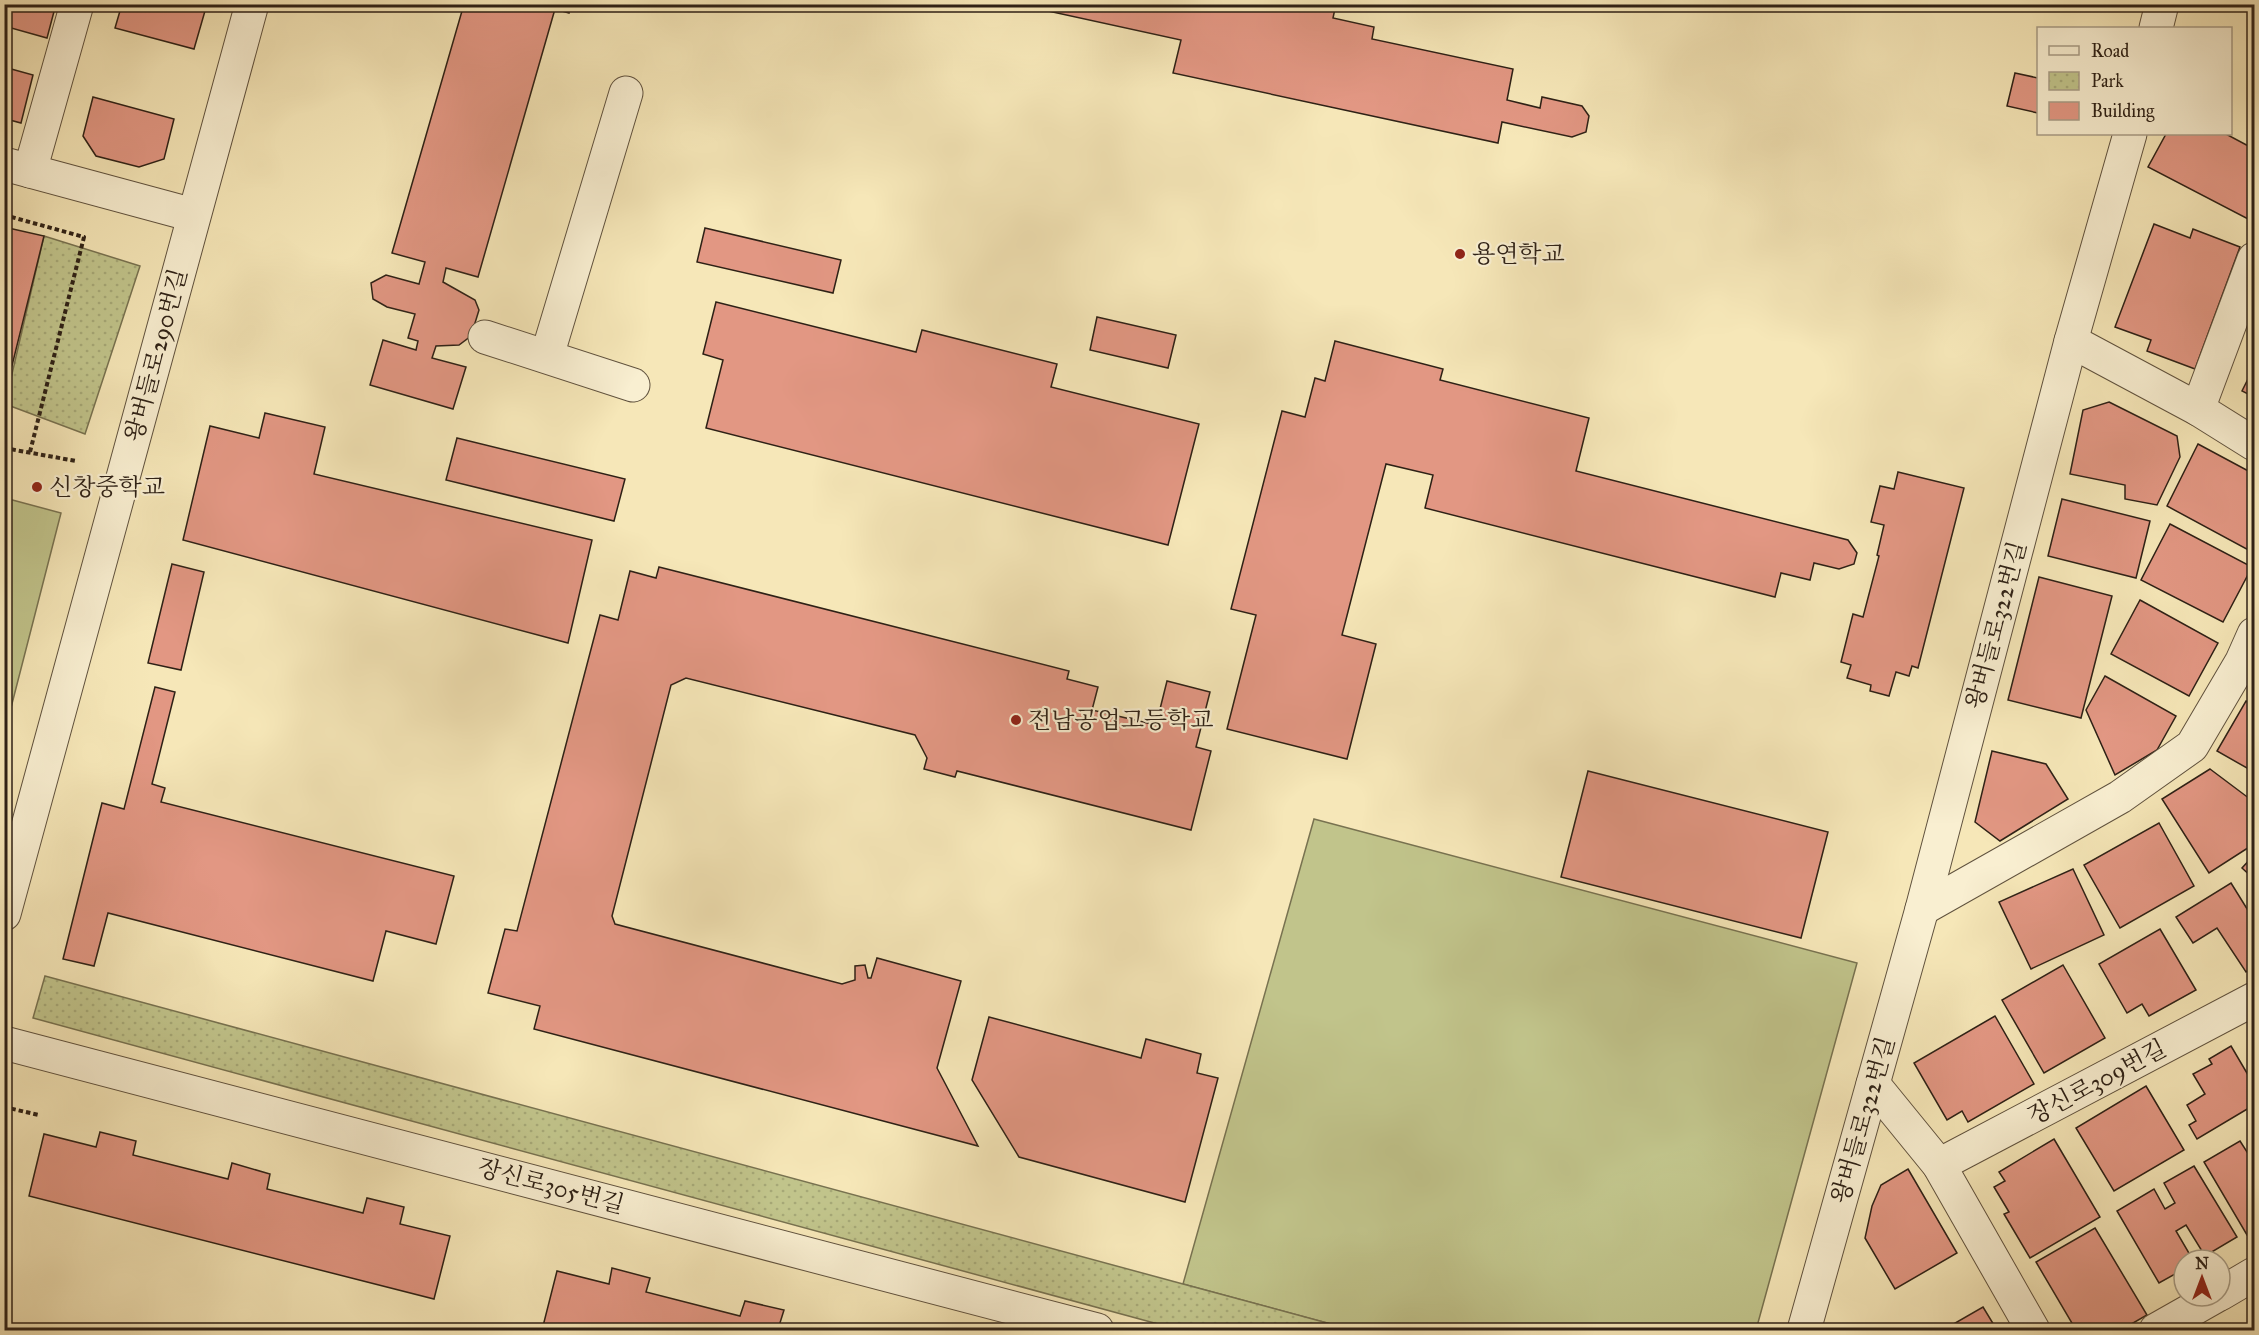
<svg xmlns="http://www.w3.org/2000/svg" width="2259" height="1335" font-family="'IM FELL Great Primer','Noto Serif KR',serif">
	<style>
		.grass { fill: #c1c48b; stroke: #787250; stroke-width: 1.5 }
		.park { fill: url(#park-dots); stroke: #787250; stroke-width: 1.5 }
		.building { fill: #e29783; stroke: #2e2116; stroke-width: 1.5 }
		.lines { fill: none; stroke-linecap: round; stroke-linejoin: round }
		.street-casing { stroke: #60523e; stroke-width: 35 }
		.path { stroke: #2e2116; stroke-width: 4; stroke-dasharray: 4.5 3; stroke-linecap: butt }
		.street { stroke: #f9efd1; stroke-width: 33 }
		.poi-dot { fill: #8f2418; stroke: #f9efd1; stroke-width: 2 }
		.labels { text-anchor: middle; stroke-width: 4.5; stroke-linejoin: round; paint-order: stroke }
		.poi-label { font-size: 24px; fill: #2e2116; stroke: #f9efd1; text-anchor: start }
		.street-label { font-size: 24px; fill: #2e2116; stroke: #f9efd1 }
	</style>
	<defs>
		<pattern id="park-dots" width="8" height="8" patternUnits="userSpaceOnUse" patternTransform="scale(1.5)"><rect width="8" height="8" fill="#c1c48b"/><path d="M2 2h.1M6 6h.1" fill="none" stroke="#a6a877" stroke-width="1.8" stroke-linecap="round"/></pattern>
	</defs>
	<rect width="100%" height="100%" fill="#f6e7b8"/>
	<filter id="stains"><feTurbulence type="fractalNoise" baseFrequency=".00333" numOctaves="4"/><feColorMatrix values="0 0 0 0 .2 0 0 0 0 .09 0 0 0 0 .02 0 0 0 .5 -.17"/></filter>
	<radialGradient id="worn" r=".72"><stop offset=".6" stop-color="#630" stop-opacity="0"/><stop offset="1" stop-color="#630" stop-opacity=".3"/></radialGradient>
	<g class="grass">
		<path d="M5,498l56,15 -56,218 -1,-233z"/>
		<path d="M1314,819l543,144 -101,367h-403l-170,-46z"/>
	</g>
	<g class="park">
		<path d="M44,236l96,30 -55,168 -80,-30z"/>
		<path d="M45,976l1138,308 170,46h-173l-1147,-312z"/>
	</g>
	<g class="building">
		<path d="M4,4h52l-9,34 -43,-12z"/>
		<path d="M122,4h85l-13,45 -79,-21z"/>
		<path d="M464,4h107l-2,9 -14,-4 -77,268 -32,-9 -3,14 32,18 4,10 -8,26 -12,9 -23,1 -4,12 34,9 -13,42 -83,-24 13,-45 33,10 2,-9 -10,-3 7,-24 -28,-7 -14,-8 -2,-16 15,-8 33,9 6,-22 -33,-9z"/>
		<path d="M1016,4h320l-3,14 41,9 -2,12 141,30 -6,31 33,8 2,-11 40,9 7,10 -3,16 -14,5 -70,-15 -4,21 -325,-70 8,-33z"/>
		<path d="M4,67l29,8 -12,48 -15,-4 -2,7z"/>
		<path d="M2015,73l23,5v35l-31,-7z"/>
		<path d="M93,97l81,22 -10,40 -25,8 -43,-11 -13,-20z"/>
		<path d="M2166,134h60l28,15v63l-4,8 -102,-53z"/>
		<path d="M2154,224l36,14 3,-9 47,18 -45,122 -48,-18 4,-11 -36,-13z"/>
		<path d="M4,227l40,9 -40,162z"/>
		<path d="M705,228l136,32 -8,33 -136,-31z"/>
		<path d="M716,302l200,50 6,-22 135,34 -6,23 148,37 -31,121 -462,-117 17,-68 -20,-6z"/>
		<path d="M1097,317l79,18 -8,33 -78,-18z"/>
		<path d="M1335,341l108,28 -3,11 149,38 -13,53 272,69 9,13 -3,11 -15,5 -25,-6 -4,17 -29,-7 -6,24 -350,-89 8,-33 -47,-11 -44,171 34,9 -29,115 -120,-30 29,-114 -25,-6 51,-198 23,6 10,-39 10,3z"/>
		<path d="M2254,367v30l-12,-6z"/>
		<path d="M2109,402l68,34 3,21 -23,48 -32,-6v-14l-55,-11 13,-64z"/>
		<path d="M265,413l60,14 -11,47 278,66 -24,103 -385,-103 27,-114 49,12z"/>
		<path d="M457,438l168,41 -11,42 -168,-41z"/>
		<path d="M2198,444l56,30v79l-87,-47z"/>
		<path d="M1898,472l66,16 -46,180 -6,-2 -3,10 -13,-4 -7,24 -19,-5 1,-6 -24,-7 4,-13 -10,-3 12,-48 10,3 16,-61 -2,-1 7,-30 -13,-3 9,-36 14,3z"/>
		<path d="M2062,499l88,22 -14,57 -88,-22z"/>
		<path d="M2170,524l82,43 -29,55 -82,-42z"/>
		<path d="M172,564l32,8 -23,98 -33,-7z"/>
		<path d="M659,567l410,104 -2,8 31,8 -6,23 64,15 11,-44 43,11 -14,55 15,4 -20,79 -234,-59 -2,6 -31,-8 3,-11 -12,-23 -229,-57 -15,7 -59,231 3,8 227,60 13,-4v-14l10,-1 3,13h3l6,-20 84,23 -24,87 41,78 -444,-117 6,-23 -52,-13 17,-64 12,2 83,-316 18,5 12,-49 26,7z"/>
		<path d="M2039,577l73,19 -31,122 -73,-18z"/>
		<path d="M2140,600l78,43 -29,53 -78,-42z"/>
		<path d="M2105,676l71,40 -19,34 -42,25 -29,-65z"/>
		<path d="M155,687l20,5 -23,92 13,4 -4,14 293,74 -18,68 -50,-13 -13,50 -265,-68 -14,53 -31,-7 39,-156 22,6z"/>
		<path d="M2246,701l8,5v66l-37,-21z"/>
		<path d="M1992,751l54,13 22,35 -68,42 -25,-19z"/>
		<path d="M2210,769l44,33v42l-45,29 -47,-74z"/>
		<path d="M1588,771l240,61 -27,106 -240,-61z"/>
		<path d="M2159,823l35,63 -74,42 -36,-63z"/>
		<path d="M2254,855v24l-12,-11z"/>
		<path d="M2073,869l31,66 -73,34 -32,-67z"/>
		<path d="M2231,883l23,37v46l-8,6 -29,-44 -24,15 -17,-26z"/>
		<path d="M2160,929l36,61 -47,26 -7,-12 -15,9 -28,-49z"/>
		<path d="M2063,965l42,73 -61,35 -42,-73z"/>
		<path d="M1995,1016l39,68 -66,38 -6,-11 -15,9 -33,-57z"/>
		<path d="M989,1017l152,41 5,-19 55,15 -4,19 21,5 -33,124 -166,-45 -47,-77z"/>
		<path d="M2231,1046l23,39v20l-57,34 -8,-14 7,-4 -9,-16 18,-11 -12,-20 19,-10 -3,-5z"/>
		<path d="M2146,1086l38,64 -70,41 -38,-63z"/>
		<path d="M100,1132l36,9 -3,14 95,24 4,-16 38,11 -3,15 96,24 4,-15 37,9 -4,17 50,12 -16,63 -405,-103 15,-62 52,13z"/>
		<path d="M2054,1139l46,78 -70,41 -26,-44 5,-2 -15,-25 11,-6 -6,-9z"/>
		<path d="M2240,1141l7,11 7,-5v84l-7,4 -43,-73z"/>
		<path d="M2194,1166l43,71 -32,19 -19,-31 -10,6 17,29h-9v9l-25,14 -42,-72 37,-22 11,20 10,-6 -11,-20z"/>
		<path d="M1908,1169l49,84 -62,36 -30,-51 7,-32 9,-21z"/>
		<path d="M2095,1228l52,87 -26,15h-45l-40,-68z"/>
		<path d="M612,1268l38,10 -4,14 94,24 5,-15 39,9 -5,16 19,4h-256l15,-59 52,13z"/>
		<path d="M1983,1307l14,23h-54z"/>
	</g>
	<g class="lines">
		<defs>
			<g id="street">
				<path d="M2156,28l6,-24"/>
				<path d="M4,164l189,51"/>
				<path d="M30,171l47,-167"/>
				<path d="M485,337l148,48"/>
				<path d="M2071,341l127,68 56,35"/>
				<path d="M547,356l79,-263"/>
				<path d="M2198,409l56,-150"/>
				<path d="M1922,909l198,-112 72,-51 50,-85 12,-27"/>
				<path d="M4,914l248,-910"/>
				<path d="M4,1043l1093,287"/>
				<path d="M1873,1084l66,81 94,165"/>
				<path d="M1939,1165l315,-166"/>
				<path d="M2220,1294l34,-20"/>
				<path d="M1804,1330l118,-421 149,-568 59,-207"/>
				<path d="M2156,1330l60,-34"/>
			</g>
		</defs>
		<use href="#street" class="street-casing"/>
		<g class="path">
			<path d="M4,215l80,22 -54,215"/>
			<path d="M4,448l72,13"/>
			<path d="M4,1107l35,8"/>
		</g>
		<use href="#street" class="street"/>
	</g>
	<g class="poi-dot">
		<circle cx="1460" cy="254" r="6"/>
		<circle cx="37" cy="487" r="6"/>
		<circle cx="1016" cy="720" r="6"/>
	</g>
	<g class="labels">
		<g class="poi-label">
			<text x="1472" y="262">용연학교</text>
			<text x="49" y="495">신창중학교</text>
			<text x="1028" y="728">전남공업고등학교</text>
		</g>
		<g class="street-label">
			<text transform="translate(156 355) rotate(-75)" y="8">왕버들로290번길</text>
			<text transform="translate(1996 625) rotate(-75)" y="8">왕버들로322번길</text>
			<text transform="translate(2097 1082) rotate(-28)" y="8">장신로309번길</text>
			<text transform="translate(1863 1120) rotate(-74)" y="8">왕버들로322번길</text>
			<text transform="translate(551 1186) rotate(15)" y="8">장신로305번길</text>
		</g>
	</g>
	<rect width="2259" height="1335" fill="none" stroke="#f6e7b8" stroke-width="24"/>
	<rect x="6" y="6" width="2247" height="1323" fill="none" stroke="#2e2116" stroke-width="3"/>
	<rect x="12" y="12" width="2235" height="1311" fill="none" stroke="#2e2116" stroke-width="1.5"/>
	<rect x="2037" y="27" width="195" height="108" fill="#f9efd1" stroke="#a89d86" stroke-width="1.5"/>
	<rect x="2049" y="46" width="30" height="9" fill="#f9efd1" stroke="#a89d86" stroke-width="1.5"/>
	<text x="2091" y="57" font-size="18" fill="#2e2116">Road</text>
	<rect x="2049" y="72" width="30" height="18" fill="url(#park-dots)" stroke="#a89d86" stroke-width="1.5"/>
	<text x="2091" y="87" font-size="18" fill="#2e2116">Park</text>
	<rect x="2049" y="102" width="30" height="18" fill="#e29783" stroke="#a89d86" stroke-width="1.5"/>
	<text x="2091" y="117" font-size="18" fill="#2e2116">Building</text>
	<g transform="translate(2202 1278)"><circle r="28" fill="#f9efd1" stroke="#a89d86" stroke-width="1.5"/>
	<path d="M0-4.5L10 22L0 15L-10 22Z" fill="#8f2418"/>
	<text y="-9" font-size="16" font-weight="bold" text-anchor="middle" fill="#2e2116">N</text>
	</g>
	<rect width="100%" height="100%" filter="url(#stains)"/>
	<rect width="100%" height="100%" fill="url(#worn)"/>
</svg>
